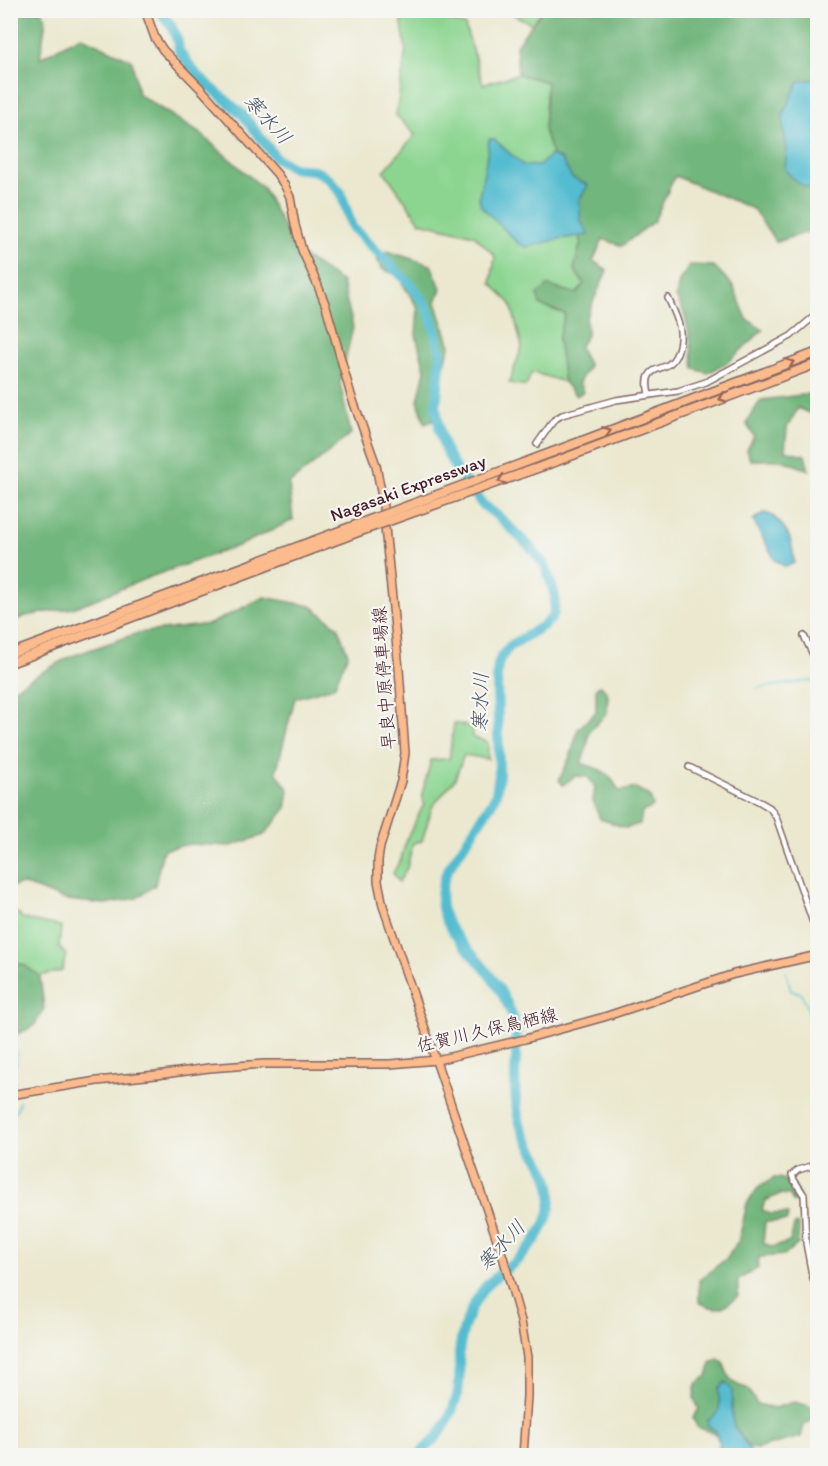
<svg xmlns="http://www.w3.org/2000/svg" width="828" height="1466" font-family="Itim,'Klee One',sans-serif">
	<style>
		.green { fill: #8cd591; stroke: #6b7a5e; stroke-width: 1.5 }
		.forest { fill: #71b67b; stroke: #5e6a53; stroke-width: 1.5 }
		.water { fill: #53bcd0; stroke: #4e6e7e; stroke-width: 1.5 }
		.lines { fill: none; stroke-linecap: round; stroke-linejoin: round }
		.stream { stroke: #53bcd0; stroke-width: 1.5 }
		.river { stroke: #53bcd0; stroke-width: 10 }
		.minor-casing { stroke: #826564; stroke-width: 8 }
		.major-casing { stroke: #826564; stroke-width: 10 }
		.highway-casing { stroke: #826564; stroke-width: 11 }
		.minor { stroke: #fff; stroke-width: 5 }
		.major { stroke: #fbbb8c; stroke-width: 7 }
		.highway { stroke: #fbbb8c; stroke-width: 8 }
		.highway-bridge-casing { stroke: #826564; stroke-width: 11; stroke-linecap: butt }
		.highway-bridge { stroke: #fbbb8c; stroke-width: 8 }
		.oneway { stroke: #9a6557 }
		.labels { text-anchor: middle; stroke-width: 4.5; stroke-linejoin: round; paint-order: stroke }
		.street-label { font-size: 18px; fill: #4a1f2b; stroke: #f6f6f2 }
		.water-label { font-size: 20px; font-style: italic; fill: #4d5665; stroke: #f6f6f2 }
	</style>
	<rect width="100%" height="100%" fill="#f6f6f2"/>
	<filter id="ink" filterUnits="userSpaceOnUse"><feTurbulence type="fractalNoise" baseFrequency=".0167" numOctaves="2"/><feDisplacementMap in="SourceGraphic" scale="12" xChannelSelector="R" yChannelSelector="G"/><feConvolveMatrix kernelMatrix="1 2 1 2 8 2 1 2 1" color-interpolation-filters="sRGB"/></filter>
	<filter id="wash" filterUnits="userSpaceOnUse"><feTurbulence type="fractalNoise" baseFrequency=".008" numOctaves="4" result="noise"/><feDisplacementMap in="SourceGraphic" scale="24" xChannelSelector="R" yChannelSelector="G"/><feGaussianBlur stdDeviation="1.35" result="paint"/><feColorMatrix in="noise" values="0 0 0 0 0 0 0 0 0 0 0 0 0 0 0 0 0 1.4 0 .05"/><feComposite in="paint" operator="in"/></filter>
	<g filter="url(#wash)">
		<rect width="100%" height="100%" fill="#ebe8cf"/>
		<g class="green">
			<path d="M400,11h16l49,14 18,59 35,-10 29,8 -3,48 37,112 -7,27 10,15 -7,10 -29,-8 -8,19 25,9 -7,25 6,43 -32,-10 -6,14 -17,-3 13,-36 -11,-43 -20,-21 4,-27 -21,-21 -54,-13 -36,-51 31,-36 -19,-20 10,-65z"/>
			<path d="M506,11h36l-10,13z"/>
			<path d="M454,723l18,4v10l16,5v17l-24,-4 -9,24 -23,28 -10,34 -9,2 -6,25 -8,14 -6,-9 8,-14 6,-21 17,-34 -2,-10 9,-34 18,-1z"/>
			<path d="M11,908l13,11 37,7 -2,21 7,8 -4,16 -22,5 -18,-12h-11z"/>
		</g>
		<g class="forest">
			<path d="M10,11h32l4,8 -6,39 40,-22 52,24 6,34 63,40 62,54 34,64 45,30 11,45 -13,56 11,51 -62,50 4,36 -50,24 -93,33 -77,31 -48,8 -14,7z"/>
			<path d="M542,11h275v218l-41,13 -23,-33 -78,-33 -21,45 -32,25 -19,-7 -10,22 14,9 -21,48 1,17 -8,12 10,19 -10,16 4,10 -7,4 -12,-14 -6,-43 7,-25 -25,-9 -3,-10 11,-9 29,8 7,-10 -10,-15 7,-27 -37,-112 3,-48 -29,-8 -2,-29z"/>
			<path d="M387,251l44,14 10,23 -5,14 14,44 -17,57v17l-8,3 -7,-22 7,-31 -9,-35 2,-27 -21,-33 -15,-6 -5,-10z"/>
			<path d="M690,265l24,1 19,20 14,33 16,11 -36,33 -19,10 -14,-4 -5,-36 -5,-20 -8,-16 3,-16z"/>
			<path d="M817,393v23l-19,-8 -11,20 -2,22 20,5 4,15 -27,-10h-32l-3,-10 7,-14 -8,-13 15,-23z"/>
			<path d="M264,597l47,9 27,21 10,27 -14,33 -39,11 -19,74 13,18 -3,19 -22,26 -33,11 -42,-2 -26,6 -8,35 -18,13 -32,6 -39,-4 -43,-16 -12,3v-197l58,-33 69,-24 72,-9z"/>
			<path d="M601,685l7,9 -1,19 -18,19 -2,15 -6,16c21,7 27,7 38,28l17,-3 14,8 3,11 -11,5 -2,12 -14,4 -26,-9 -7,-18 2,-14 -7,-10 -13,-1 -12,9 -4,-5 12,-25 7,-26 18,-17v-24z"/>
			<path d="M11,964h11l18,12 4,32 -10,18 -23,11z"/>
			<path d="M774,1178c15,0 22,7 26,22l-2,3 -5,-1 -3,-7 -10,-1 -15,7 -3,9 8,4h18l-1,7 -22,1 -2,21 10,4 17,-5 4,-16 2,-2 3,2 -1,18 -14,11 -25,2 -1,11 -20,12v16c-15,13 -21,16 -39,6v-22l28,-22 12,-18 8,-37 11,-15z"/>
			<path d="M718,1359l5,3c6,15 6,22 24,26l10,16 18,4 19,-6 16,4 4,13 -10,6 -3,12 -45,12 -59,-22 -4,-9 6,-9 -5,-11 2,-14 11,-8 4,-13z"/>
		</g>
		<g class="water">
			<path d="M817,79v108c-13,4 -23,-7 -32,-17l2,-22 -4,-20v-14l15,-31 3,-2z"/>
			<path d="M489,139h5l29,26 16,1 11,-11 11,4 11,19 16,7 -9,15 2,21 8,14 -30,4 -32,8 -8,-3 -38,-38 -2,-9 7,-35z"/>
			<path d="M764,513c8,1 10,4 16,10 11,12 13,24 14,40l-8,4 -11,-7 -22,-40z"/>
			<path d="M725,1382l7,8v25l2,11 19,29h-39l6,-6 -4,-18 -8,-5 -1,-5c16,-10 13,-14 11,-31z"/>
		</g>
		<g class="lines">
			<g class="stream">
				<path d="M757,688l61,-8"/>
				<path d="M786,972l5,19 10,2 6,12 2,9h9"/>
				<path d="M10,1041c14,15 1,26 5,43"/>
				<path d="M10,1116c6,-4 9,-8 9,-15"/>
			</g>
			<path class="river" d="M159,10l12,15 7,17 1,9 18,24 46,40 33,43 17,10 20,2 9,4 8,6 11,13 11,34 61,60 12,17 7,15 9,35 -5,53 4,25 5,17 9,17 28,38 17,13 30,29 16,19 10,31 -1,17 -3,6 -7,6 -34,21 -9,11 -3,8 -1,11 2,99 -3,19 -3,7 -46,70c-20,50 15,67 41,102 9,11 17,25 23,39 8,19 5,43 4,63 0,14 0,27 3,41 6,30 35,51 33,83 -1,24 -17,46 -35,62 -11,10 -25,17 -34,30 -13,19 -21,40 -23,63 0,15 2,31 -3,45 -4,14 -12,30 -21,40 -6,6 -12,10 -16,17"/>
		</g>
	</g>
	<g filter="url(#ink)">
		<g class="lines">
			<defs>
				<g id="minor">
					<path d="M649,395c-1,-6 -3,-13 0,-19 4,-8 13,-7 20,-12 4,-3 6,-6 8,-11 8,-22 0,-35 -9,-55"/>
					<path d="M537,444l17,-24 8,-5 54,-15 62,-9 28,-9 85,-46 27,-23"/>
					<path d="M804,636l14,29"/>
					<path d="M689,767l71,35 10,6 6,9 42,120"/>
					<path d="M818,1164l-20,6 -6,5 2,5 10,15 2,48 6,32 6,18"/>
				</g>
				<g id="major">
					<path d="M145,10l10,28 8,12 40,41 74,83 8,12 5,11 5,28 7,25 16,36 8,20 25,89 25,70 6,32 17,172 6,84 -4,28 -21,66 -2,13v21l5,25 120,351 18,64 6,36v39l-4,60"/>
					<path d="M10,1095l87,-14 59,-6 53,-7 55,-4h126l47,-4 88,-21 79,-22 130,-43 84,-19"/>
				</g>
				<g id="highway">
					<path d="M553,452l265,-100"/>
					<path d="M557,461l261,-98"/>
					<path d="M10,654l346,-129"/>
					<path d="M10,663l348,-131"/>
				</g>
			</defs>
			<use href="#minor" class="minor-casing"/>
			<use href="#major" class="major-casing"/>
			<use href="#highway" class="highway-casing"/>
			<use href="#minor" class="minor"/>
			<use href="#major" class="major"/>
			<use href="#highway" class="highway"/>
			<defs>
				<g id="highway-bridge">
					<path d="M356,525l197,-73"/>
					<path d="M358,532l199,-71"/>
				</g>
			</defs>
			<use href="#highway-bridge" class="highway-bridge-casing"/>
			<use href="#highway-bridge" class="highway-bridge"/>
		</g>
		<defs><path id="oneway-chevron" d="M-2-3.5L2.5 0L-2 3.5" fill="none" stroke-width="1.6" stroke-linecap="round" stroke-linejoin="round" transform="scale(1.5)"/></defs>
		<g class="oneway">
			<use href="#oneway-chevron" transform="translate(790 363) rotate(-21)"/>
			<use href="#oneway-chevron" transform="translate(723 398) rotate(159)"/>
			<use href="#oneway-chevron" transform="translate(607 431) rotate(-21)"/>
			<use href="#oneway-chevron" transform="translate(502 480) rotate(160)"/>
		</g>
	</g>
	<g class="labels">
		<g class="street-label">
			<text transform="translate(408 488) rotate(-20)" y="6">Nagasaki Expressway</text>
			<text transform="translate(384 678) rotate(-94)" y="6">早良中原停車場線</text>
			<text transform="translate(487 1030) rotate(-13)" y="6">佐賀川久保鳥栖線</text>
		</g>
		<g class="water-label">
			<text transform="translate(268 119) rotate(48)" y="7">寒水川</text>
			<text transform="translate(480 702) rotate(-88)" y="7">寒水川</text>
			<text transform="translate(501 1245) rotate(-47)" y="7">寒水川</text>
		</g>
	</g>
	<rect width="828" height="1466" fill="none" stroke="#f6f6f2" stroke-width="36"/>
</svg>
